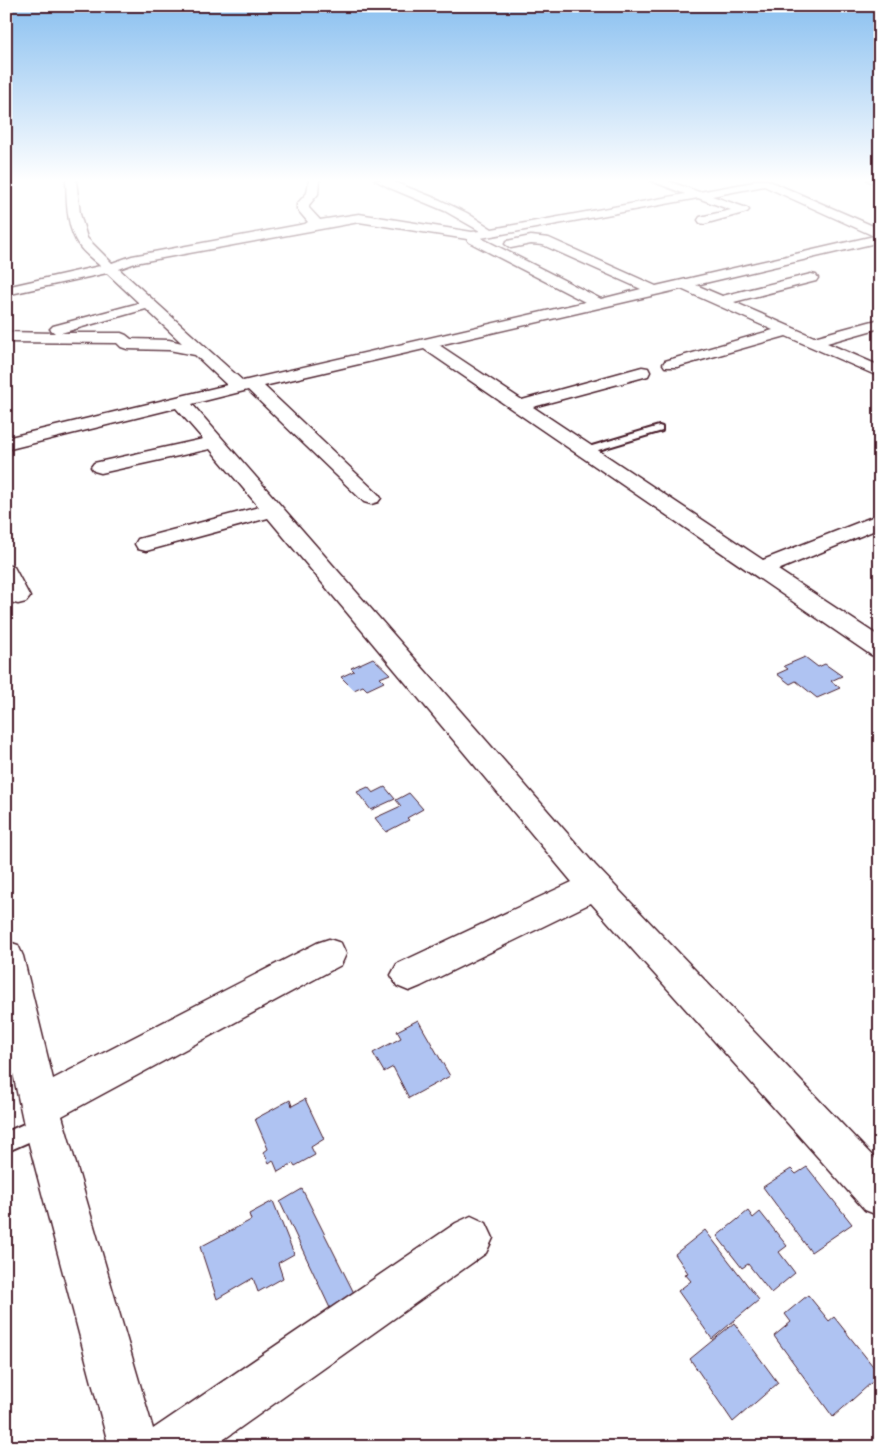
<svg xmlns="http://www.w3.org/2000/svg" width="886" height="1453" font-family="'Playpen Sans',sans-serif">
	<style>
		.building { fill: #afc3f2; stroke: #4a1f2b }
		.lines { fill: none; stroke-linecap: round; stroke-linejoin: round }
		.service-casing { stroke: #4a1f2b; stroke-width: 4 }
		.minor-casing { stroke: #4a1f2b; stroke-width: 3 }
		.service { fill: #fff; fill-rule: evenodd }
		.minor { fill: #fff; fill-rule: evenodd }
	</style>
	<rect width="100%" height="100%" fill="#fff"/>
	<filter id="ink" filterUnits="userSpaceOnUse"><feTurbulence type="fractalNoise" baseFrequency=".02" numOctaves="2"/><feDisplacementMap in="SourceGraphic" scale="10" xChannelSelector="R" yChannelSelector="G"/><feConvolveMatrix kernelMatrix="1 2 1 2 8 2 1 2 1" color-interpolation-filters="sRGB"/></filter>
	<g filter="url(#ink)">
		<g class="building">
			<path d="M805,657l13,10 7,-3 17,12 -11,5 9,7 -23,10 -21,-17 -6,3 -13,-10 11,-5 -4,-3z"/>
			<path d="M373,658l17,16 -10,4 4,4 -17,8 -4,-4 -9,4 -13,-13 13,-6 -3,-3z"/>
			<path d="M368,787l5,6 12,-6 10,12 -24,11 -14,-18z"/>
			<path d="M409,793l14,16 -16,9 2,2 -23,12 -11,-14 26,-12 -5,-6z"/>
			<path d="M418,1020l32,56 -41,22 -16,-31 -9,5 -11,-19 28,-15 -4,-7z"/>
			<path d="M305,1099l19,40 -13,8 4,8 -20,11 -2,-3 -15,9 -5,-12 -4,3 -5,-11 4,-3 -13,-30 35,-19 2,6z"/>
			<path d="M807,1167l45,57 -41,28 -48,-65 28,-18 5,5z"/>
			<path d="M302,1189l59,118 -24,16 -57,-121z"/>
			<path d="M273,1201l21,53 -16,9 5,15 -25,14 -5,-14 -36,21 -17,-52 51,-27 -2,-6z"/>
			<path d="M748,1211l5,7 7,-6 27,34 -8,6 16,21 -24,20 -23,-29 -6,4 -25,-32z"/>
			<path d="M705,1230l54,70 -47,39 -34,-48 13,-10 -6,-7 3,-1 -13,-19z"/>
			<path d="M808,1295l21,26 5,-4 46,58 -47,42 -59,-81 17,-14 -6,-8z"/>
			<path d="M734,1323l44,60 -45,39 -43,-63z"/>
		</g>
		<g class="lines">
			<defs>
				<g id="service">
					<path d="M659,426l3,1v4l-77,23 -5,-3 2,-2z"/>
					<path d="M44,1115l7,3 3,7 -3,7 -45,20v-20z"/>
				</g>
				<g id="minor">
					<path d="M66,180h10l4,34 7,24 25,25 20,-7 173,-32 3,-2 -11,-13v-5l10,-11 2,-13h10l-1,14 -9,11v3l11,12 39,-6 113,18 8,-1 -35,-20 -55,-23 -15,-8h14l51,20 27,13 25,16 193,-35 -36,-14h16l34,12 55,-10 -1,-2h14l113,49v13l-184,43 26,11 89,-22 5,1 2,3 -2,3 -82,21 80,35 66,-18v9l-53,15 53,23v11l-94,-41 -109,31h-12l-2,-3 2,-3 108,-31 -92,-41 -242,56 83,55 120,-33 6,1 2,4 -2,4 -115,31 230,153 117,-46v14l-102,42 102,67v20l-9,-2 -447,-306 -160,37 114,108 3,4 -3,4 -7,2 -7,-2 -116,-112 -56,14 403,461 285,299v52l-15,-6 -274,-307 -170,83 -12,5 -12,-5 -6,-11 6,-11 175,-82 -304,-364 -122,33 -8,-2 -3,-5 3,-5 121,-32 -49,-58 -109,24 -7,-2 -3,-4 3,-4 109,-24 -27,-31 -170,42v-12l221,-53 -32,-30 -26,-5 -42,-1 -6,-2 -4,-4 -111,-1v-10l49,1 -5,-4 3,-3 86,-23 -32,-30 -101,22v-8l94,-21c-6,-6 -15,-12 -20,-19 -14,-19 -13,-45 -14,-67zM764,186l110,50 -218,50 -107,-48 -18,-2 -24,5 -2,3 6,4 20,-4 12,1 98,44 -40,10 -120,-61 217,-40 33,12 -31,7 -2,3 2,3 4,1 43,-12 2,-2 -2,-2 -35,-12zM359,222l108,17 2,3 116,60 -342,79 -124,-112 16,-6zM146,309l36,34 -13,-3 -38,-1 -5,-4 -5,-2h-60z"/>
					<path d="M867,180h13v6z"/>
					<path d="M6,565l8,2 16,30 -4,5 -8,2 -8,-2 -4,-5z"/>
					<path d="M329,939l12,4 5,11 -5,11 -279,151 91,313 303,-206 15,-7 15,7 7,15 -7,15 -273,194h-104l-85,-322 -18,-85v-99l12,4 5,11 30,123 264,-136z"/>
				</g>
			</defs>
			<use href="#service" class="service-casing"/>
			<use href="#minor" class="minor-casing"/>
			<use href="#service" class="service"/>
			<use href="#minor" class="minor"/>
		</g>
	</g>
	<linearGradient id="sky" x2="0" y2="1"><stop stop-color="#8ac0f0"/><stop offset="0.47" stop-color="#fff"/><stop offset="1" stop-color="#fff" stop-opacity="0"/></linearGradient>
	<rect width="886" height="384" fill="url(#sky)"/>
	<rect width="886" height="1453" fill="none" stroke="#fff" stroke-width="25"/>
	<rect x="12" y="12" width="861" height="1428" fill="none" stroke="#4a1f2b" stroke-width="2" filter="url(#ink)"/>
</svg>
